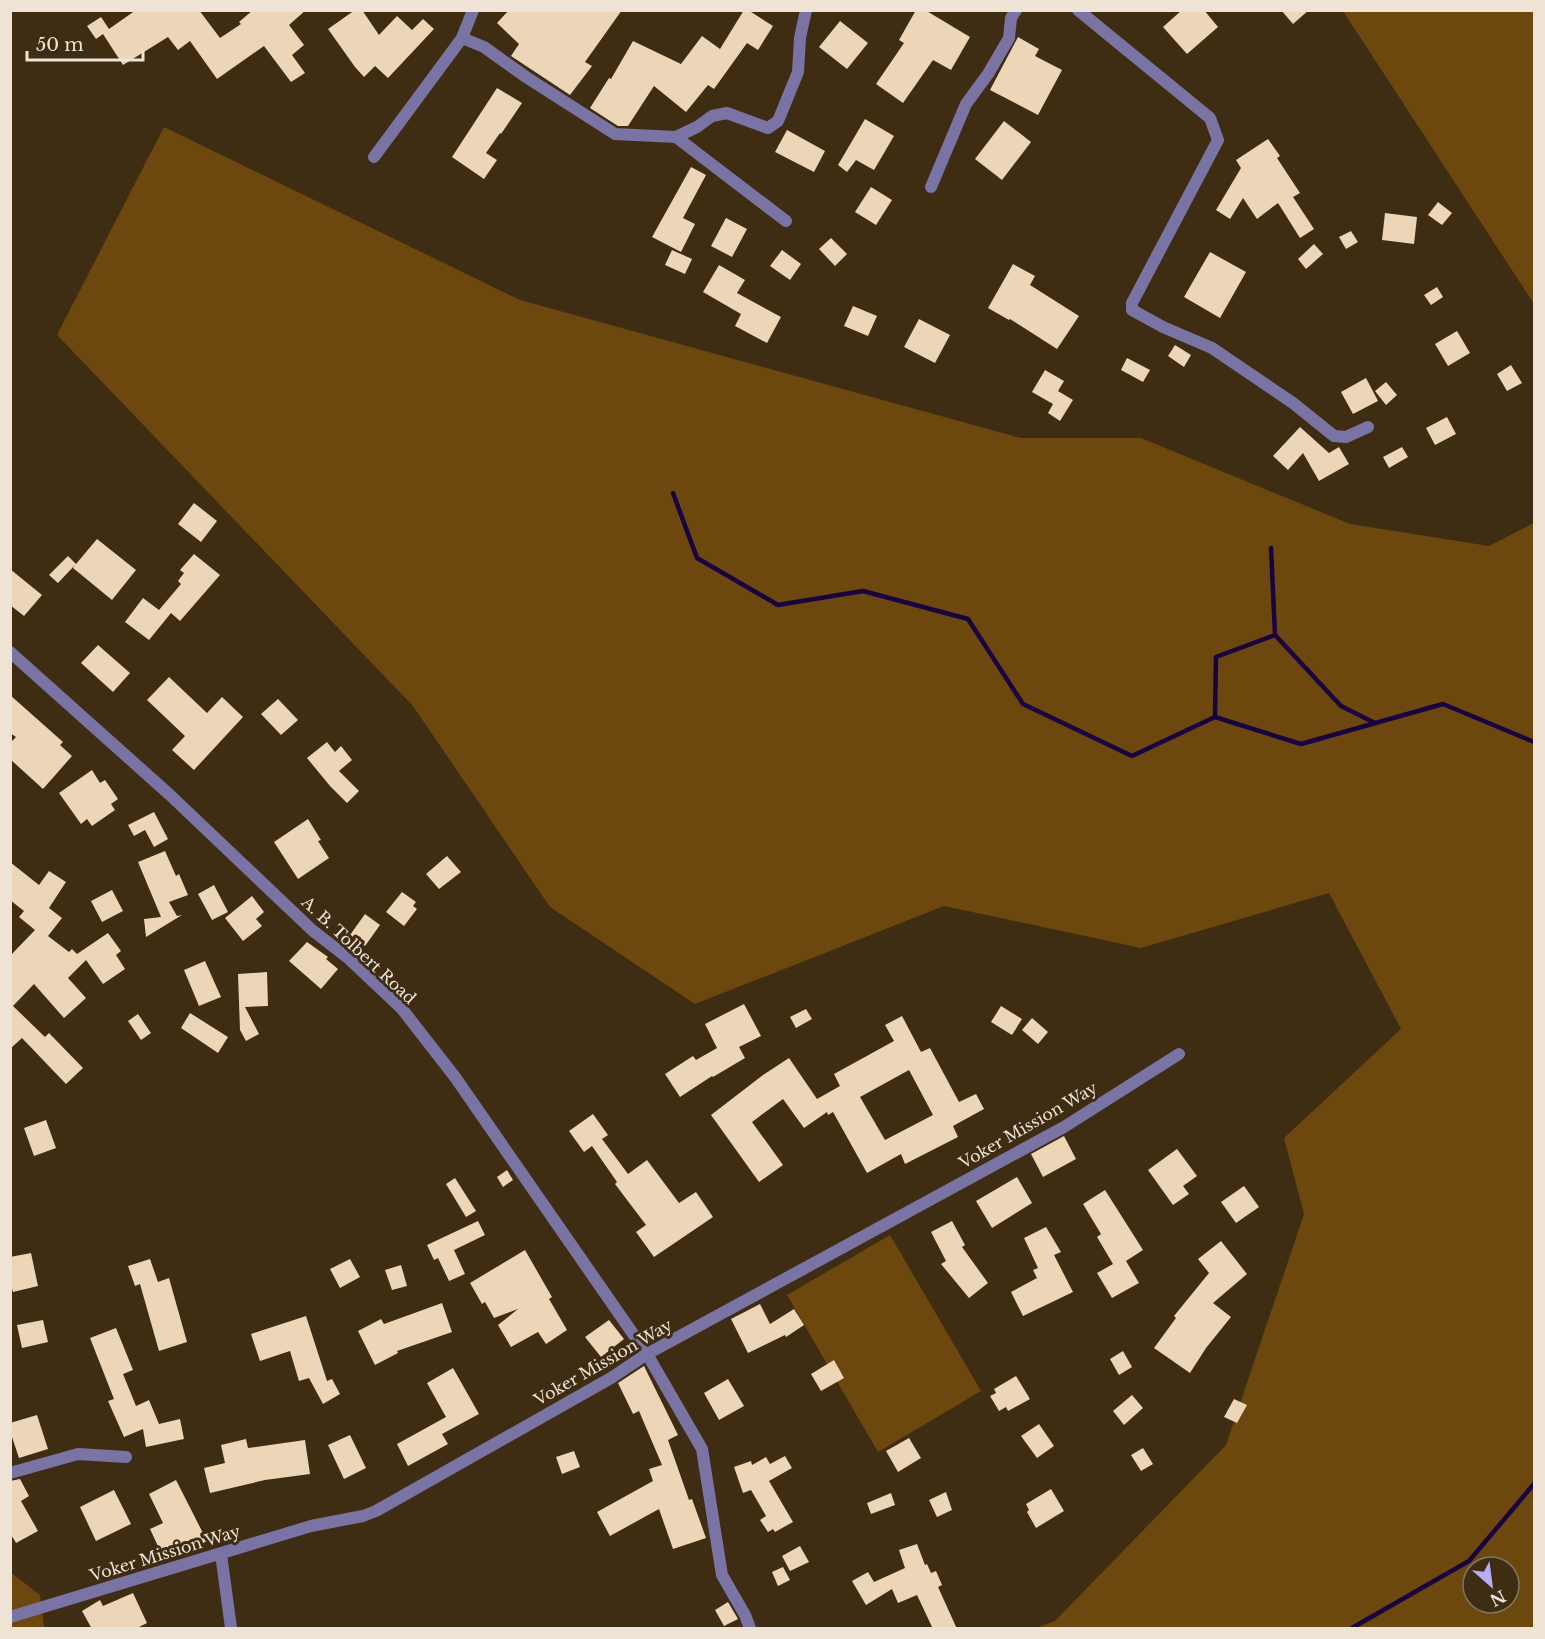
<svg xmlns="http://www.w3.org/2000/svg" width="1545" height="1639" font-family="'Libre Baskerville',serif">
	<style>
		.green { fill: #6d480e; fill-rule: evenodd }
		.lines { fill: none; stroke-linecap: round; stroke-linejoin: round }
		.stream { stroke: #180340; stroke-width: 4.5 }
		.building { fill: #edd5b8; fill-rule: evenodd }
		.street { stroke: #7a74a4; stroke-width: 12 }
		.labels { text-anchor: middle; stroke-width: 6; stroke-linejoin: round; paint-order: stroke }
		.street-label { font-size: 16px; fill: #eee3d4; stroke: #3e2c13 }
	</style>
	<rect width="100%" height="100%" fill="#3e2c13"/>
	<g class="green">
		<path d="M1343,11h191v293z"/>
		<path d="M164,127l356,173 501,138h120l209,86 139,22 45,-23v1105h-498l19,-7 171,-176 78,-231 -20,-76 117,-109 -72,-136 -188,55 -197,-42 -249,98 -145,-97 -137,-201 -356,-371zM1473,1567h36v36h-36z"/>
		<path d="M890,1235l91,156 -103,61 -91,-157z"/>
		<path d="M10,1572l30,23 4,33h-33z"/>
	</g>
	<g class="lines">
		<g class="stream">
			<path d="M673,493l24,65 81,47 85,-14 105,28 55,85 109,52 83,-39 86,27 142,-40 91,38"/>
			<path d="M1271,548l4,87 66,71 34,17"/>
			<path d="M1215,717l1,-60 59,-22"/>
			<path d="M1352,1628l117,-67 65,-77"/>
		</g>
	</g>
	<g class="building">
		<path d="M136,10h63l21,28 21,-14 -2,-2 14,-12h53l-17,15 15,20 -12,10 13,18 -14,9 -27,-36 -47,33 -27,-38 -12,9 -10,-13 -45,28 -20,-31 -7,5 -9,-13 14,-9 8,12z"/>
		<path d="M355,10h7l17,25 18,-19 15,14 11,-11 11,10 -46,49 -13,-12 -11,11 -9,-10 -27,-38z"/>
		<path d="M509,10h113l-37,52 7,4 -22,29 -59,-39 8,-12 -22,-21z"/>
		<path d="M744,10h4l25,16 -15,24 -11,-7 -33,46 -6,-4 -22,27 -32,-26 -26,40h-10l-28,-18 19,-30 2,1 22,-38 48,23 21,-28 18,13z"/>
		<path d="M916,10h9l45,27 -19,33 -18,-10 -30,43 -27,-19 28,-41 -5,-3z"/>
		<path d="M1182,10h22l14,17 -31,27 -24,-27z"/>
		<path d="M1281,10h28l-16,14z"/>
		<path d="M840,21l28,22 -21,26 -28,-22z"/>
		<path d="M1018,37l21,12 -4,7 27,14 -24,45 -48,-25z"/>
		<path d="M497,88l25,15 -21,31 -1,-1 -14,20 11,7 -13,19 -32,-22z"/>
		<path d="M865,119l29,17 -20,34 -18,-10 -9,12 -9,-7z"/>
		<path d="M1004,121l27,21 -29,38 -27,-21z"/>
		<path d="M787,130l38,21 -11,21 -39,-20z"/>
		<path d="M1268,139l12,17 -3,2 23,35 -7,4 21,32 -14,9 -22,-35 -21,16 -14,-21 -13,21 -14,-9 25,-42 -5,-8z"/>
		<path d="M691,167l15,8 -23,43 12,6 -14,28 -29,-15z"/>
		<path d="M871,187l21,13 -16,25 -21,-13z"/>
		<path d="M1438,202l14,11 -10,12 -14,-10z"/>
		<path d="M1385,213l32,4 -3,27 -32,-4z"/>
		<path d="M726,218l21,11 -15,28 -21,-11z"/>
		<path d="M1351,231l7,11 -12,7 -7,-12z"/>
		<path d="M831,238l16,16 -12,12 -16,-17z"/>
		<path d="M1314,244l9,10 -17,15 -8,-10z"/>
		<path d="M672,250l20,9 -7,15 -20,-9z"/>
		<path d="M782,250l19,14 -11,16 -20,-14z"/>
		<path d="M1210,252l36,20 -26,46 -36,-21z"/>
		<path d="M1013,264l22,12 -5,9 49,31 -22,33 -47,-30 -1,1 -21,-12z"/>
		<path d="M719,265l26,15 -8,13 44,24 -14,26 -32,-17 6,-12 -38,-22z"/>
		<path d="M1437,287l6,10 -12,8 -7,-10z"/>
		<path d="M853,306l24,10 -9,20 -24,-10z"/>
		<path d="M919,319l31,16 -15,28 -31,-16z"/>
		<path d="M1457,331l13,22 -22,13 -13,-22z"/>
		<path d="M1175,345l16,10 -7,12 -16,-11z"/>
		<path d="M1127,358l23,12 -7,12 -22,-12z"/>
		<path d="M1511,365l11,18 -15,8 -10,-17z"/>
		<path d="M1045,370l19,11 -6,10 15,9 -13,21 -12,-8 5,-9 -21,-12z"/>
		<path d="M1366,378l12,23 -25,13 -12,-22z"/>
		<path d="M1386,382l11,13 -11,10 -11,-14z"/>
		<path d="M1447,417l9,17 -21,11 -9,-17z"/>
		<path d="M1300,427l29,26 10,-6 10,17 -30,17 -16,-28 -15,17 -15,-14z"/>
		<path d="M1402,447l6,10 -19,11 -6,-11z"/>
		<path d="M194,503l23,18 -16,21 -23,-18z"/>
		<path d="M97,539l39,31 -24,30 -39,-32 2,-3 -17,18 -9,-8 19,-19 8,8z"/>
		<path d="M194,554l26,21 -40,46 -9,-8 -22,27 -24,-18 18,-24 16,12 22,-26 -3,-3 6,-8 -4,-3z"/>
		<path d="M10,569l32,26 -18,21 -14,-11z"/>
		<path d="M98,645l32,28 -17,19 -32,-29z"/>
		<path d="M169,677l38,36 15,-16 21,20 -49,53 -22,-20 13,-14 -38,-36z"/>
		<path d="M10,695l53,47 -3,3 12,11 -29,33 -33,-30v-16l6,-6 -6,-4z"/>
		<path d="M278,699l20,21 -17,15 -20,-21z"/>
		<path d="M327,742l8,10 6,-6 11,14 -13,11 20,20 -12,12 -17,-17 -23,-28z"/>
		<path d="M92,770l8,13 5,-3 13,19 -7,5 4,6 -23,16 -5,-7 -6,5 -22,-31z"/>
		<path d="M154,812l14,27 -14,8 -9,-17 -11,6 -6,-11z"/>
		<path d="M308,819l13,21 -3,1 11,17 -31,21 -24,-37z"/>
		<path d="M165,851l11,25 3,-2 9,21 -19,7 8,14 5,-1 -36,22 -2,-18 17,-2 -23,-55z"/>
		<path d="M447,856l14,16 -22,17 -13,-15z"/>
		<path d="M10,862l29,23 10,-14 17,11 -17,26 13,10 -14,18 21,16 3,-3 5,5 31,-21 13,18 -5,4 9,14 -22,15 -17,-24 -18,18 18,20 -22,20 -30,-34 -21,22 32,31 4,-4 34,35 -17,16 -44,-46 -12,11v-93l25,-26 -16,-13 5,-6 -14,-11z"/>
		<path d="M214,885l14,27 -16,8 -14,-26z"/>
		<path d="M112,890l11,21 -21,11 -11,-21z"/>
		<path d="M402,892l14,10 -3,4 4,3 -13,17 -18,-14z"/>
		<path d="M252,896l12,16 -8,7 6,7 -19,15 -18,-23z"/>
		<path d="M365,914l15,11 -15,21 -15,-11z"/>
		<path d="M307,942l21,15 -2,2 12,10 -17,20 -32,-28z"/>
		<path d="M205,961l16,36 -22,9 -15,-36z"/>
		<path d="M267,972l1,34 -23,1 14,27 -13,7 -6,-11 -2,-56z"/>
		<path d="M744,1004l17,32 -22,11 6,11 -32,19 -1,-1 -32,21 -15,-23 28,-18 3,4 21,-12 -12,-24z"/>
		<path d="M1001,1006l21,13 -10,16 -21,-13z"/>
		<path d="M806,1009l6,10 -16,9 -6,-11z"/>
		<path d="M190,1013l38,24 -10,16 -37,-25z"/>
		<path d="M138,1014l13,19 -10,7 -13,-19z"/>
		<path d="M902,1016l19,36 9,-4 29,54 17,-8 8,15 -31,17 5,11 -53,27 -4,-10 -34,19 -34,-61 -5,3 -1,-3 -23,16 -21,-29 -31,23 31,43 -24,17 -48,-67 52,-40 26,-17 28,41 23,-13 -6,-12 60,-33 -9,-16zM909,1070l24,45 -48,25 -25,-43z"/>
		<path d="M1032,1018l16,14 -10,12 -16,-14z"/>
		<path d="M593,1114l15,21 -6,4 26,35 19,-14 32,43 17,-11 17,25 -59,40 -18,-25 10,-7 -31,-41 2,-2 -25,-36 -8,6 -15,-21z"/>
		<path d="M46,1120l10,28 -22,8 -10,-28z"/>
		<path d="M1064,1136l12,23 -33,18 -12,-23z"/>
		<path d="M1177,1149l20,27 -14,10 6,8 -16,11 -25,-35z"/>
		<path d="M507,1170l6,10 -10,7 -6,-10z"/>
		<path d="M1017,1177l15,26 -40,25 -16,-27z"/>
		<path d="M455,1178l21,33 -10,6 -20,-33z"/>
		<path d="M1244,1186l15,21 -23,16 -15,-21z"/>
		<path d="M1105,1190l38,60 -17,11 13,22 -27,15 -15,-25 16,-9 -16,-27 4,-3 -18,-30z"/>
		<path d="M478,1221l7,14 -31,15 11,24 -16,7 -11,-23 -4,2 -7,-15z"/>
		<path d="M952,1221l13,24 -3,2 26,36 -19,15 -28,-34 5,-3 -15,-29z"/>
		<path d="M1046,1227l15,25 -7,3 19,37 -50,24 -12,-24 26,-14 -4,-8 5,-2 -14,-30z"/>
		<path d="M1221,1241l26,33 -34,29 18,14 -25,31 -16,25 -36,-25 22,-30 -2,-2 35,-43 -11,-14z"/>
		<path d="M525,1250l27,47 -3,2 18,31 -21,14 -8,-12 -27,15 -13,-22 20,-16 -24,9 -9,-16 -3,2 -12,-21z"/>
		<path d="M31,1253l7,33 -25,6 -3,-10v-25z"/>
		<path d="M150,1259l8,23 11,-4 18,64 -28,9 -19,-67 -5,2 -7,-20z"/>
		<path d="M350,1259l10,18 -20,11 -10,-19z"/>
		<path d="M401,1265l6,21 -15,4 -7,-20z"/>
		<path d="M442,1303l10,29 -55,19 1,2 -23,12 -17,-34 23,-12 3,5z"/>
		<path d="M760,1304l10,20 24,-15 10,16 -18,12 -1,-2 -37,18 -17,-34z"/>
		<path d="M306,1316l21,65 5,-2 8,15 -17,10 -14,-26 -10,3 -9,-30 -30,10 -9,-27z"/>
		<path d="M43,1320l5,22 -26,6 -5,-23z"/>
		<path d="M609,1320l15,19 -23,18 -16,-20z"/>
		<path d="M116,1328l17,42 -10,4 13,32 13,-6 10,24 21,-5 4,20 -38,8 -3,-18 -19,8 -16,-36 6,-2 -24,-61z"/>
		<path d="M1123,1351l9,16 -13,8 -9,-16z"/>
		<path d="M834,1360l10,18 -23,13 -10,-17z"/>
		<path d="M644,1366l34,69 -10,5 21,60 3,-1 14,39 -33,11 -14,-40 -49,27 -13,-24 56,-31 -4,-12 13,-4 -23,-54 -6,3 -15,-31z"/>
		<path d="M453,1368l26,46 -37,20 6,10 -40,22 -11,-22 49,-27 -19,-34z"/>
		<path d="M1016,1376l14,23 -22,12 -2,-4 -7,4 -9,-15 6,-3 -2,-4z"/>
		<path d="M728,1379l16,27 -25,14 -15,-27z"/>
		<path d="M1132,1395l11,13 -19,17 -11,-14z"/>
		<path d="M1234,1399l13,6 -10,18 -13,-6z"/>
		<path d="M37,1415l11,34 -29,9 -9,-27v-8z"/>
		<path d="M1039,1424l15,22 -17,12 -16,-22z"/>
		<path d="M350,1435l16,33 -22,11 -16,-34z"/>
		<path d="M909,1438l12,20 -23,14 -12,-21z"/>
		<path d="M246,1439l2,9 57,-8 5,34 -45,6 -55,13 -6,-25 21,-5 -4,-18z"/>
		<path d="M1143,1448l10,16 -12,7 -10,-16z"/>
		<path d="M574,1451l6,16 -18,7 -6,-17z"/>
		<path d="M785,1456l7,12 -23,13 24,41 -18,10 -2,-3 -5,3 -8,-12 6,-4 -15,-26 -8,3 -9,-26 17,-6 1,4 14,-8 4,7z"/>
		<path d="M20,1479l9,17 -8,5 17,30 -22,12 -6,-10v-52z"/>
		<path d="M176,1480l31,61 -20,10 -3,-5 -21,11 -13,-28 13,-6 -14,-29z"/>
		<path d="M1051,1489l13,22 -28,17 -9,-16 2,-2 -3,-6z"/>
		<path d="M114,1490l17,34 -35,17 -16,-34z"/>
		<path d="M946,1492l6,18 -15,7 -8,-17z"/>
		<path d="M891,1493l4,12 -24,9 -4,-11z"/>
		<path d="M917,1544l8,21 2,-1 4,9 5,-2 6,14 -4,2 19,42h-24l-16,-34 -19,8 -6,-14 -26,16 -14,-24 16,-9 6,10 31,-14 -6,-18z"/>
		<path d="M800,1546l9,16 -19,9 -8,-15z"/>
		<path d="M783,1567l7,13 -12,6 -6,-14z"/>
		<path d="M133,1593l14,30 -12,6h-43l-10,-18 18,-11 3,6z"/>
		<path d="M728,1602l10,17 -14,7 -9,-16z"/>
	</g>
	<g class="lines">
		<g class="street">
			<path d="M1078,10l132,108 8,22 -86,163v7l31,17 49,21 81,55 41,33 12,1 22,-10"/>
			<path d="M462,38l22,9 42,30 89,57 61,3 21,-10 15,-11 15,-3 41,15 10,-7 20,-49 2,-34 6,-28"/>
			<path d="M676,137l110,84"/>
			<path d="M374,157l88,-119 11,-28"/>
			<path d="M931,187l35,-83 22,-30 21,-36 2,-20 5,-8"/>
			<path d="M10,652l160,143 142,135 36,28 54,51 53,68 192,277 55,95 20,126 23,40 5,13"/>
			<path d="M10,1473l68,-19 48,3"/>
			<path d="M221,1554l10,74"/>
			<path d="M10,1617l301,-91 52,-10 13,-5 235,-133 36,-24 417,-227 115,-73"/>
		</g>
	</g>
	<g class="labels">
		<g class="street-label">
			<text transform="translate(359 950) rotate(43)" y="6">A. B. Tolbert Road</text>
			<text transform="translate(1028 1125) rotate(-30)" y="6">Voker Mission Way</text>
			<text transform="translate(603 1362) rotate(-30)" y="6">Voker Mission Way</text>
			<text transform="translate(165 1553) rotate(-17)" y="6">Voker Mission Way</text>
		</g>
	</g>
	<rect width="1545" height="1639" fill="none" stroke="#eee3d4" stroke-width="24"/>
	<g transform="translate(1491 1585) rotate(152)"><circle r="28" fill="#3e2c13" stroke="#847560" stroke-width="1.5"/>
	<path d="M0-4.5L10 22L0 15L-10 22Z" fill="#b6acf8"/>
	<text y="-9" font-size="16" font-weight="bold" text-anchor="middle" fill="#eee3d4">N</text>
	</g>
	<path d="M27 51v9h116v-9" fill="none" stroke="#eee3d4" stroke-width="3"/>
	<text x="36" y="51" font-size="18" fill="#eee3d4" stroke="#3e2c13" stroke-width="4.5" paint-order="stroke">50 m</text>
</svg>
